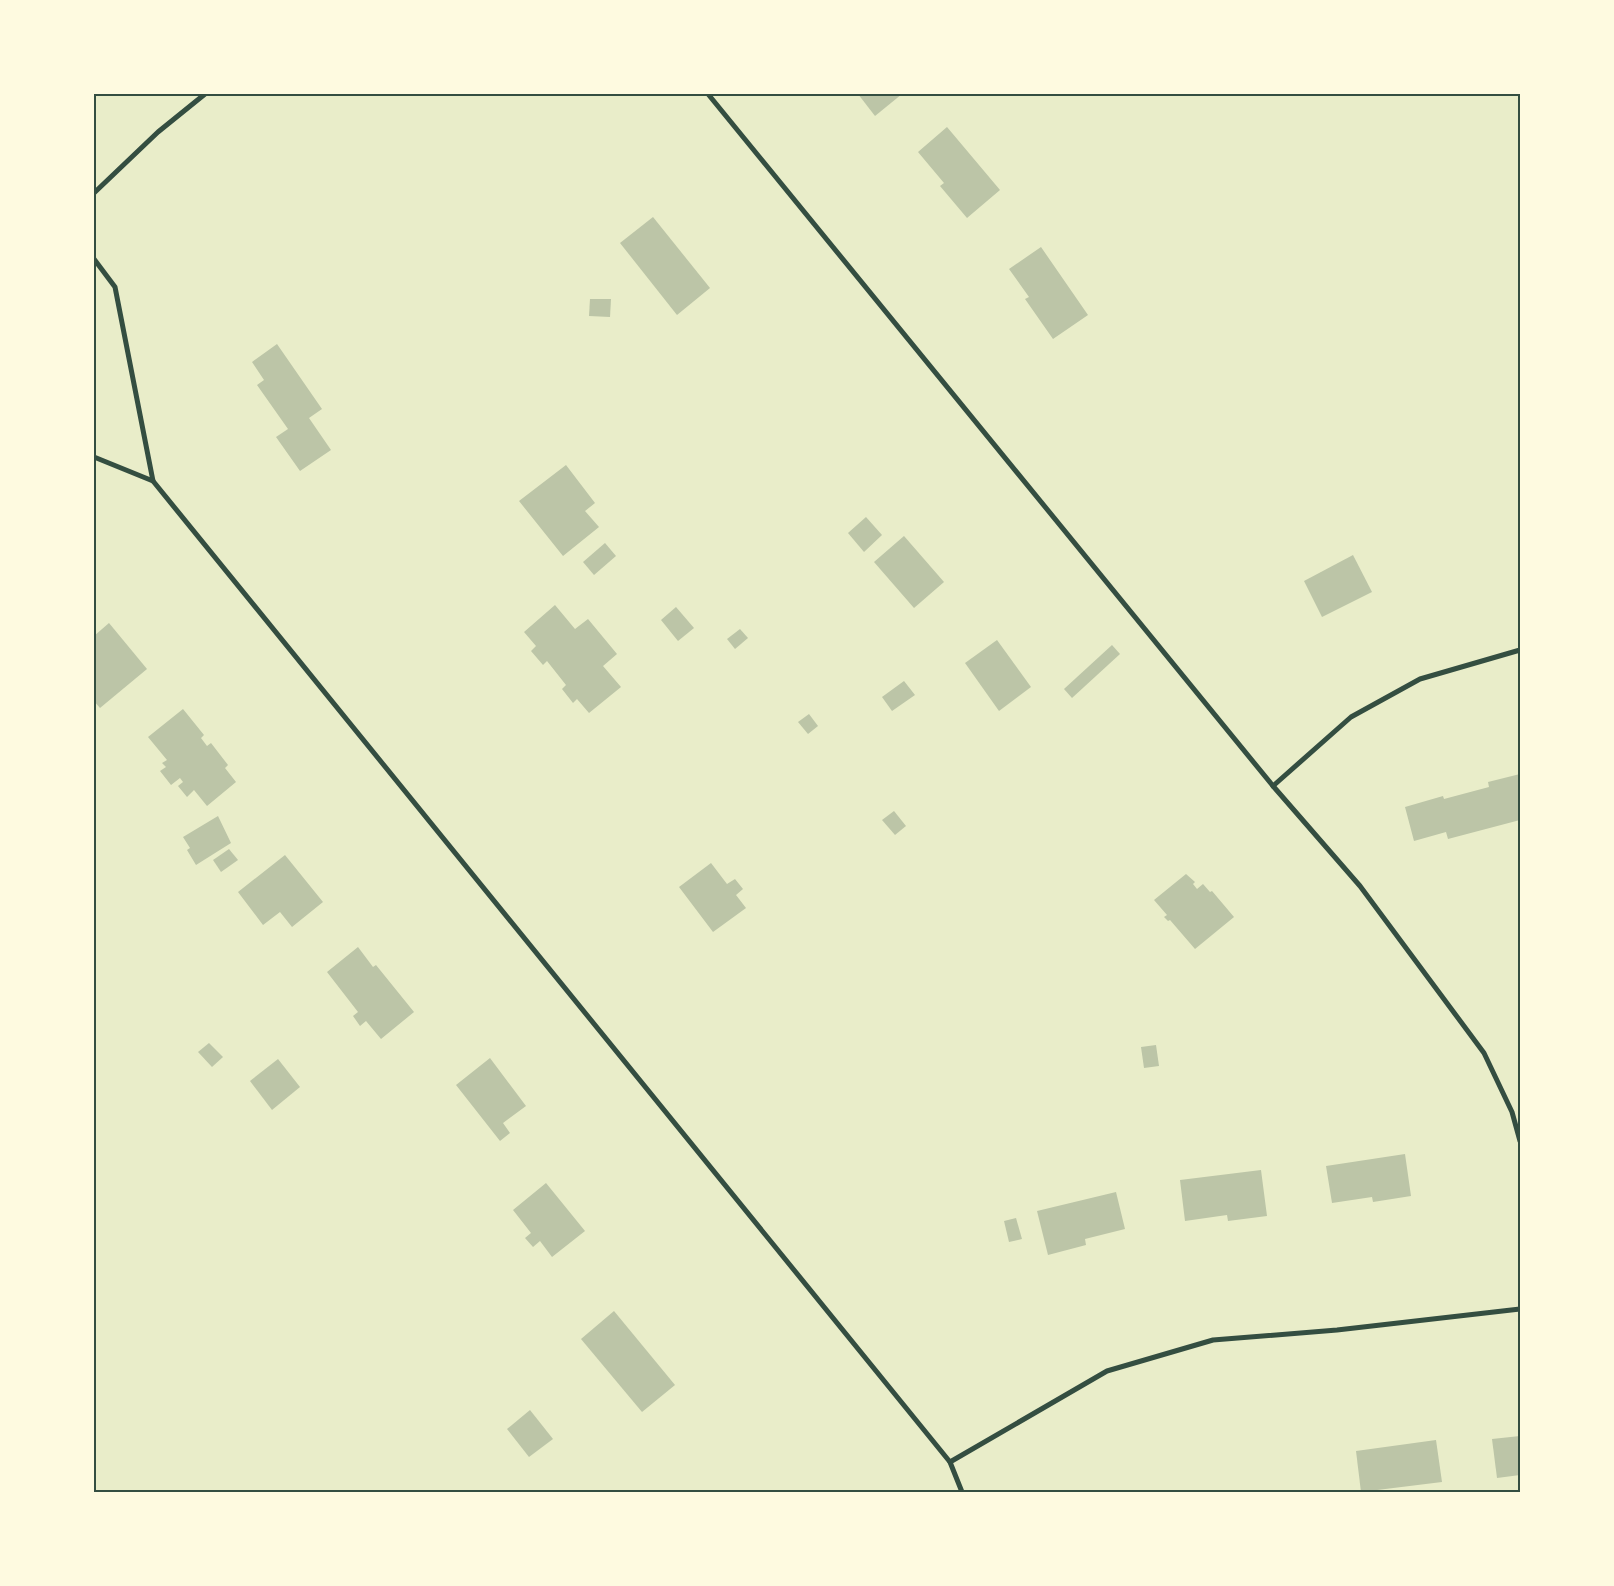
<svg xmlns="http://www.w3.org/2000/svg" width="1614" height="1586" font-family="'PT Sans Narrow',sans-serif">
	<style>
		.building { fill: #bcc5a7 }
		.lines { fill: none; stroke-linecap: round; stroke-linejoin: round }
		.minor { stroke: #344e41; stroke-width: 5 }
		.neatline { fill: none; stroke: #344e41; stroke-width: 2 }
	</style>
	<rect width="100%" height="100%" fill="#e9edc9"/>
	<g class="building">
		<path d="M858,94h44l-27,22z"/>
		<path d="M947,127l53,63 -33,28 -27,-32 4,-3 -26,-31z"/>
		<path d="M653,217l57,71 -33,27 -57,-72z"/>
		<path d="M1041,247l47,68 -35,24 -28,-40 4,-2 -20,-28z"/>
		<path d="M590,299h21l-1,18 -21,-1z"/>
		<path d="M277,344l45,65 -13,9 22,32 -31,21 -24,-34 12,-8 -31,-44 7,-5 -12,-18z"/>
		<path d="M566,465l29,38 -10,8 14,16 -36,29 -44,-55z"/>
		<path d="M866,517l16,18 -18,17 -16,-19z"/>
		<path d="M904,536l40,46 -30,26 -40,-46z"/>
		<path d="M605,543l11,13 -22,19 -11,-13z"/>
		<path d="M1353,555l19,37 -50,25 -18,-36z"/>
		<path d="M555,605l20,24 13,-10 29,35 -14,12 18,21 -32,26 -12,-14 -4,4 -11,-14 4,-4 -19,-24 -4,4 -12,-14 5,-5 -12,-14z"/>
		<path d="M676,607l18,21 -16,13 -17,-21z"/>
		<path d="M109,623l38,46 -47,39 -6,-7v-65z"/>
		<path d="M740,629l8,9 -13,11 -8,-10z"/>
		<path d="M997,640l34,47 -32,24 -34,-48z"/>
		<path d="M1112,645l8,9 -48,44 -8,-9z"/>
		<path d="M904,681l11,14 -23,16 -10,-14z"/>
		<path d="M183,709l21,26 -3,3 6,8 4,-3 17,22 -3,3 11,14 -29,24 -13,-16 -7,7 -9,-11 5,-4 -3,-4 -9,7 -11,-14 6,-4 -4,-4 5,-3 -19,-23z"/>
		<path d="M809,714l9,12 -10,8 -10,-12z"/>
		<path d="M1520,774v46l-72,19 -2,-7 -32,9 -9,-34 38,-11 1,3 45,-12 -1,-5z"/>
		<path d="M894,811l12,15 -11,9 -13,-15z"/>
		<path d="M218,816l13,27 -35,22 -9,-15 3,-2 -7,-11z"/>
		<path d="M229,849l9,11 -17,12 -8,-12z"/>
		<path d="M285,855l38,47 -31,25 -12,-15 -17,13 -25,-33z"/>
		<path d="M711,863l16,21 8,-5 8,10 -7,6 10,13 -33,24 -34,-45z"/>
		<path d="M1186,874l9,8 -2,2 4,5 6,-5 7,8 2,-1 22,26 -39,32 -25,-29 -2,1 -4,-4 3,-2 -13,-15z"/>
		<path d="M358,947l15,20 3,-2 38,47 -33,27 -15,-18 -6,5 -7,-10 5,-4 -31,-40z"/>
		<path d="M209,1043l14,14 -11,10 -14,-15z"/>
		<path d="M1156,1045l3,21 -15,2 -3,-21z"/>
		<path d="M490,1058l36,48 -23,17 7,10 -10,8 -44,-56z"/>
		<path d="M278,1059l22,28 -28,23 -22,-29z"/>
		<path d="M1405,1154l6,42 -38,6 -1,-5 -40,6 -6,-37z"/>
		<path d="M1261,1170l6,46 -39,5 -1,-6 -42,6 -5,-41z"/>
		<path d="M546,1183l39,48 -33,26 -12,-16 -7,6 -8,-9 6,-5 -18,-23z"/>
		<path d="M1116,1192l9,37 -40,10 1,6 -38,10 -11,-44z"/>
		<path d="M1016,1218l6,21 -13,3 -5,-21z"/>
		<path d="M614,1311l61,74 -33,27 -61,-73z"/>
		<path d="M530,1410l23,29 -24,18 -22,-28z"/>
		<path d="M1520,1436v39l-23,3 -5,-39z"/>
		<path d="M1436,1440l6,42 -81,10 -5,-41z"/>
	</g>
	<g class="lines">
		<g class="minor">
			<path d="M708,94l565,692 87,100 124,167 28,59 8,29"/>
			<path d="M94,193l64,-61 47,-38"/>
			<path d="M94,259l21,28 38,194 797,981 12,30"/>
			<path d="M94,457l59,24"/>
			<path d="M1273,786l78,-69 69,-38 100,-29"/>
			<path d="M950,1462l157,-91 106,-31 124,-10 183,-21"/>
		</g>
	</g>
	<rect width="1614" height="1586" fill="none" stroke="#fefae0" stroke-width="190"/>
	<rect x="95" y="95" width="1424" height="1396" class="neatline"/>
</svg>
